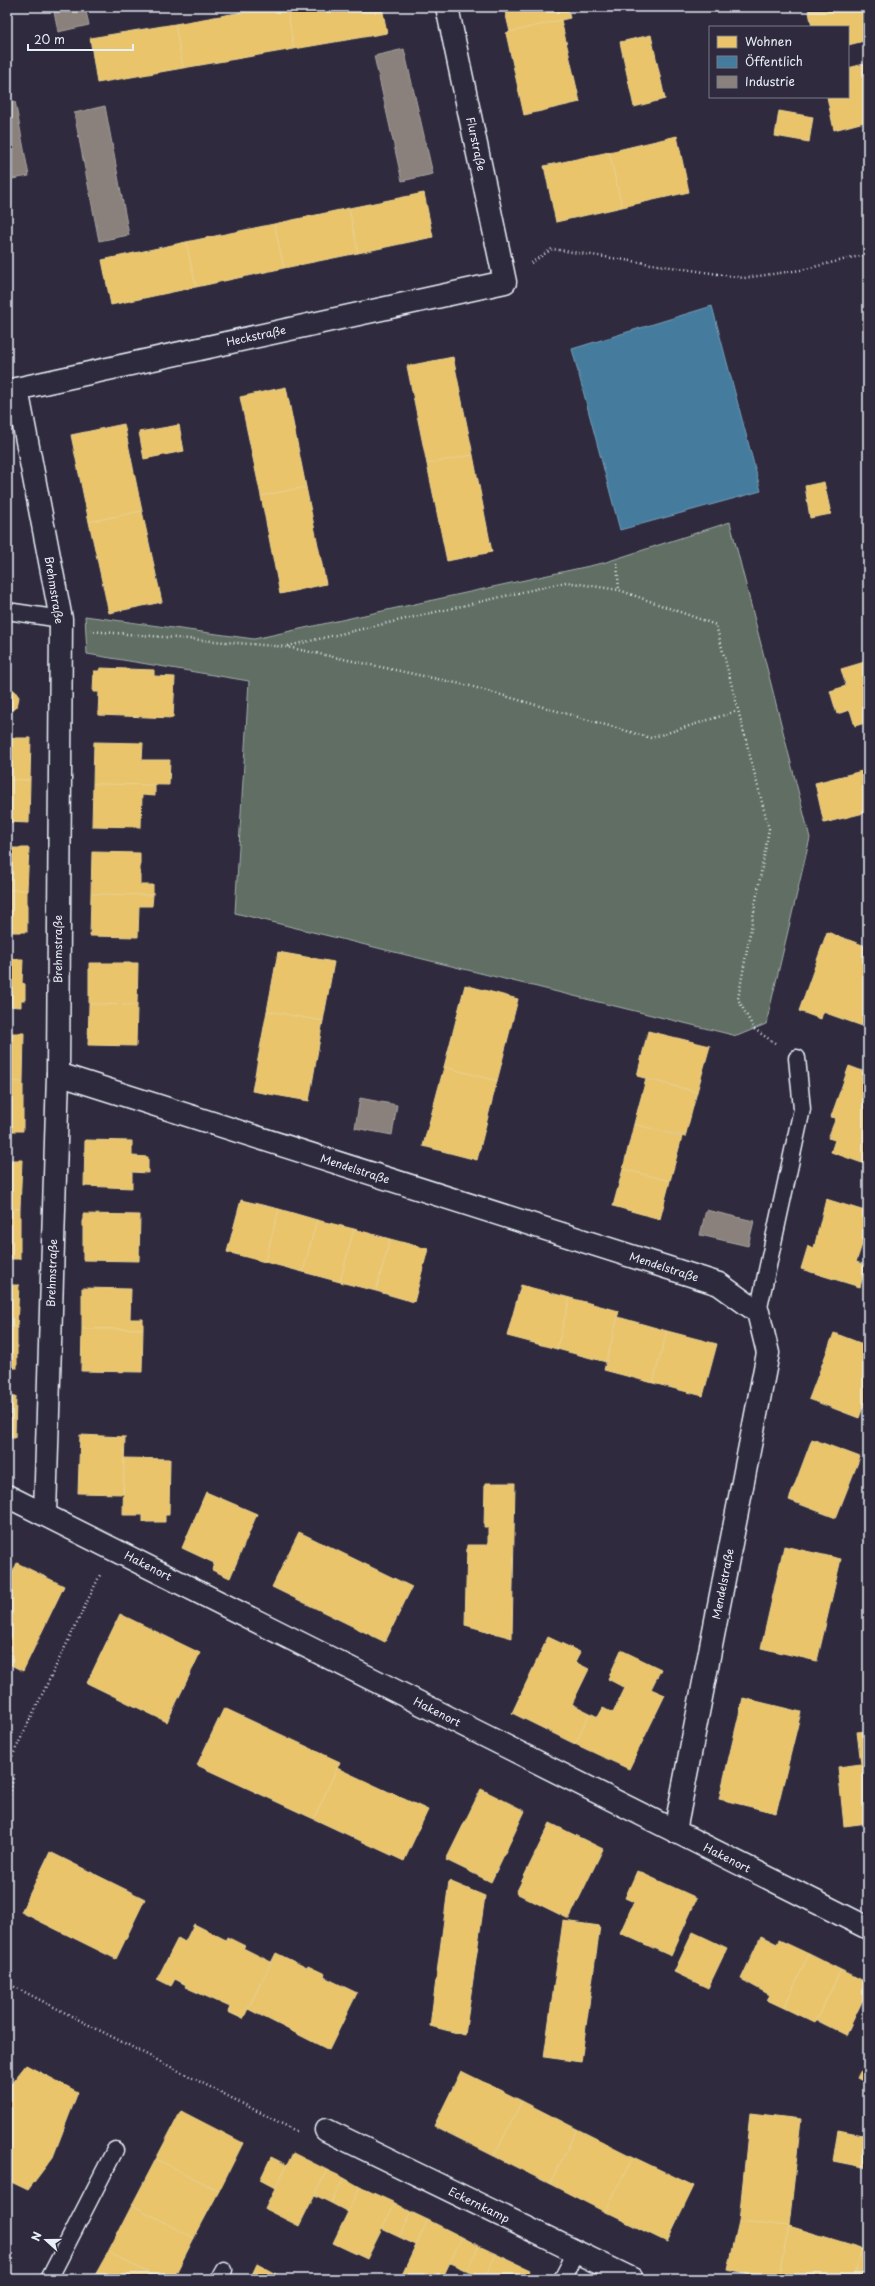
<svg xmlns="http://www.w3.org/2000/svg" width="875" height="2286" font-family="'Playpen Sans',sans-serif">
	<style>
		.green { fill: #616e63; stroke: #a4b0ae }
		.homes { fill: #e9c46a; stroke: #e9d295 }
		.public { fill: #457b9d; stroke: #769eb8 }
		.industry { fill: #8a817c; stroke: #a6a3a1 }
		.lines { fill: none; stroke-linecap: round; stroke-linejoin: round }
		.lane-casing { stroke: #e8f1f8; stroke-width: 19 }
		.street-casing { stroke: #e8f1f8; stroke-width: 25 }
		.path { stroke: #e8f1f8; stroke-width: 2.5; stroke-dasharray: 1 3; stroke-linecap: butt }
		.lane { stroke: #2f2a3d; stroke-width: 16 }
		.street { stroke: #2f2a3d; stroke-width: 22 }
		.labels { text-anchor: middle; stroke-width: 4; stroke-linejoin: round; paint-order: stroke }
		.street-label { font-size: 11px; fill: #e8f1f8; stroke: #2f2a3d }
	</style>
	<rect width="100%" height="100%" fill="#2f2a3d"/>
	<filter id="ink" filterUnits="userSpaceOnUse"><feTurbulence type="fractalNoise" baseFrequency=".025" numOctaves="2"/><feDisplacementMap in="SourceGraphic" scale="8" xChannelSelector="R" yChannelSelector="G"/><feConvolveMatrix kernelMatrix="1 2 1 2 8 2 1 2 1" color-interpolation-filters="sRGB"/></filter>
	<g filter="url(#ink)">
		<path class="green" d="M730,522l80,316 -44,186 -29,12 -502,-123 14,-232 -162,-27 -2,-38 169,23 349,-76z"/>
		<g class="homes">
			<path d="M271,7h16l7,42 -111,19 -8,-44z"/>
			<path d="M287,7h95l5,26 -93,16z"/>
			<path d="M504,7h63l3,11 -60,14z"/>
			<path d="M808,7h60v33l-20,5v-18h-36z"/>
			<path d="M561,20l19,82 -56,13 -18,-82z"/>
			<path d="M175,24l8,44 -86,15 -7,-45z"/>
			<path d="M651,35l14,64 -31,8 -14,-65z"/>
			<path d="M868,63v58l-34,9 -7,-33h21v-29z"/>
			<path d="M779,111l34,6 -4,25 -34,-6z"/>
			<path d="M677,136l12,56 -67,15 -13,-55z"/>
			<path d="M609,152l13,55 -66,15 -12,-56z"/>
			<path d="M424,193l9,44 -75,16 -9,-45z"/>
			<path d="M349,208l9,45 -74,15 -10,-44z"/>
			<path d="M274,224l10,44 -88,19 -10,-45z"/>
			<path d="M186,242l10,45 -85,18 -9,-45z"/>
			<path d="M868,322v25l-6,-24z"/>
			<path d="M453,357l20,98 -46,9 -20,-98z"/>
			<path d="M286,387l20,100 -45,9 -21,-99z"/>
			<path d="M124,424l18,87 -53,11 -18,-87z"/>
			<path d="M179,425l5,26 -40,8 -5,-27z"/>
			<path d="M473,455l19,97 -45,9 -20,-97z"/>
			<path d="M824,482l7,32 -21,4 -5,-32z"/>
			<path d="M306,487l20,97 -46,10 -19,-98z"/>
			<path d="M142,511l20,91 -53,11 -20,-91z"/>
			<path d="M7,656h2v33l5,1 5,7 -2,10 -9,5z"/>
			<path d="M868,661v61l-13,4 -5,-16 -13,4 -7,-23 16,-5 -5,-17z"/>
			<path d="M100,668l54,2v6l21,1 -2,41 -75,-3 1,-23h-6l1,-21h5z"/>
			<path d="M7,738h24l-1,42h-23z"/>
			<path d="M94,742l49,1 -1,17h28l-1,25 -76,-1z"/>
			<path d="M866,770l2,9v33l-44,11 -9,-40z"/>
			<path d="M7,780h23l-1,43 -22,-1z"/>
			<path d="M93,784l62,1v11l-13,-1 -1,32 -49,-1z"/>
			<path d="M7,848h22l-2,42h-20z"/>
			<path d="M92,852l48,1v32h13v10l-62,-1z"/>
			<rect x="7" y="890" width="20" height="42"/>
			<path d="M91,894l62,1 -1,11h-13l-1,31 -48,-1z"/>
			<path d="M827,932l41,15v81l-45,-16 -2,7 -22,-8z"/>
			<path d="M278,952l56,10 -11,59 -56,-10z"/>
			<path d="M7,959h16l-1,24 3,1v16h-4v7l-14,-1z"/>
			<path d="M89,963h49l-1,42 -48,-1z"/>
			<path d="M465,985l53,14 -21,82 -53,-14z"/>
			<path d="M89,1004l48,1 -1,41 -48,-1z"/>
			<path d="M267,1011l56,10 -14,80 -57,-10z"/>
			<path d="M648,1031l62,15 -13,46 -60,-16z"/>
			<path d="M7,1033h17l-1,49 -16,-1z"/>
			<path d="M849,1066l19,7v98l-5,-2 2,-5 -34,-12 4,-12 -7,-2 8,-20 -5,-1z"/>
			<path d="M444,1067l53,14 -20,79 -54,-14z"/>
			<path d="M646,1079l51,13 -12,45 -51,-13z"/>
			<path d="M7,1081l16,1v49h-16z"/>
			<path d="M634,1124l48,13 -12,44 -47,-12z"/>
			<path d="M85,1140l47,1v15l16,1v16l-16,-1v16l-48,-2z"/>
			<path d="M7,1160h15l-2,49h-13z"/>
			<path d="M623,1169l47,12 -10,38 -47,-13z"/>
			<path d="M826,1199l42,13v25l-3,-1 -9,26 10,3 -6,22 -59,-18 7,-23 6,2z"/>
			<path d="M241,1200l38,9 -14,53 -38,-10z"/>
			<rect x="7" y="1209" width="13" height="50"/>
			<path d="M279,1209l38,11 -14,52 -38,-10z"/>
			<path d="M83,1214l57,1 -1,46 -56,-1z"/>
			<path d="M317,1220l37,9 -14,53 -37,-10z"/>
			<path d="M354,1229l36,10 -14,52 -36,-9z"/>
			<path d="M390,1239l38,10 -14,53 -38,-11z"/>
			<path d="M7,1285h12l-2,42h-10z"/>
			<path d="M521,1285l49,13 -13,51 -50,-13z"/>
			<path d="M82,1288l49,1 -1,30h13v10h-61z"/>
			<path d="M570,1298l49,13 -13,51 -49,-13z"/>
			<path d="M618,1317l49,14 -14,52 -49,-13z"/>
			<rect x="7" y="1327" width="10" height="41"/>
			<path d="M82,1329h61l-1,43 -61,-1z"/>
			<path d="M667,1331l50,13 -14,52 -50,-13z"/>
			<path d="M834,1333l34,13v15l-5,13 5,2v18l-9,24 -50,-19z"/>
			<path d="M7,1396l9,1 -1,41h-8z"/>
			<path d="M80,1435l45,2 -2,57 -45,-1z"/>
			<path d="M812,1439l48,18 -24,61 -47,-18z"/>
			<path d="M124,1458l46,1 -1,56h-4v7h-22v-7h-20z"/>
			<path d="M485,1483h30l-3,155 -47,-13 2,-80h21v-18h-4z"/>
			<path d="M206,1492l51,22 -27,64 -18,-8 2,-7 -32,-15z"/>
			<path d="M299,1532l113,55 -27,55 -113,-55z"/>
			<path d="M784,1546l57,13 -24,102 -56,-13z"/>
			<path d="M17,1563l47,23 -41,85 -16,-8v-79z"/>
			<path d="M120,1614l80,39 -33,69 -80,-39z"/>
			<path d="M548,1637l32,15 -5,10 14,7 -17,35 18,9 -15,31 -63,-31z"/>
			<path d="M621,1650l40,19 -10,20 14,6 -36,74 -54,-25 15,-31 8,4 5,-9 10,5 12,-25 -17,-9z"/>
			<path d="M743,1698l58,14 -25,101 -57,-14z"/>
			<path d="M224,1708l116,54 -26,57 -117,-54z"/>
			<path d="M868,1731v92l-24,3 -6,-59 23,-3 -4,-32z"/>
			<path d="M337,1768l91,42 -24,51 -90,-42z"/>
			<path d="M481,1789l44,22 -34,71 -45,-22z"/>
			<path d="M550,1823l53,26 -34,70 -53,-26z"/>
			<path d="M50,1852l95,47 -29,60 -95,-47z"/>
			<path d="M637,1871l60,27 -26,58 -51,-23 14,-31 -9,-4z"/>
			<path d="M449,1881l36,15 -20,139 -35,-9z"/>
			<path d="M563,1921l37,5 -19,136 -37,-5z"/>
			<path d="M194,1924l32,16 1,-3 18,9 -2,2 28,14 -28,57 -15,-7 2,-5 -45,-20 1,-2 -11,-6 -4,7 -14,-7 21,-41 7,4z"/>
			<path d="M693,1932l34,16 -19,40 -34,-16z"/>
			<path d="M761,1936l16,8 2,-4 30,14 -25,54 -17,-8 3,-5 -29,-16z"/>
			<path d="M276,1953l31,15 1,-2 17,8 -1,3 33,16 -28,57 -81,-41z"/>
			<path d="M809,1954l32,16 -26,53 -31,-15z"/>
			<path d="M841,1970l27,13v6l-22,46 -30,-15z"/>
			<path d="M868,2056v28l-11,-6z"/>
			<path d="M26,2065l52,27 -25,65 -25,33 -21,-10v-91z"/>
			<path d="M461,2071l61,30 -28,55 -60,-30z"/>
			<path d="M522,2101l55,28 -27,55 -56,-28z"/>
			<path d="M181,2111l62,32 -24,48 -63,-32z"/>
			<path d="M750,2113l51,6 -12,107 -50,-5z"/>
			<path d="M577,2129l56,28 -28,55 -55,-28z"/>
			<path d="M838,2130l30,6v32l-35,-7z"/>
			<path d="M293,2153l34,17 -28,56 -34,-17z"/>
			<path d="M271,2157l16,8 -12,23 -15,-8z"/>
			<path d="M633,2157l61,29 -27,56 -62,-30z"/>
			<path d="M156,2159l63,32 -25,47 -62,-33z"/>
			<path d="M327,2170l17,8 -13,25 -16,-8z"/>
			<path d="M344,2178l16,9 -12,25 -17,-9z"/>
			<path d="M360,2187l35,16 -28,56 -34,-16z"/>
			<path d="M395,2203l16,9 -12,25 -17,-8z"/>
			<path d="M132,2205l62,33 -21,41h-13l-52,-27z"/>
			<path d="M411,2212l17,8 -12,25 -17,-8z"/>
			<path d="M428,2220l34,17 -20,42h-36l-5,-2z"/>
			<path d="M739,2221l50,5 -11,53h-11l-39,-9z"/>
			<path d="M789,2226l73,22 -9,31h-75z"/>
			<path d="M462,2237l17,9 -12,25 -17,-8z"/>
			<path d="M479,2246l17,8 -12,25 -17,-8z"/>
			<path d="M862,2248l6,2v29h-15z"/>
			<path d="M108,2252l52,27h-67z"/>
			<path d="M496,2254l34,16 -4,9h-42z"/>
			<path d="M257,2264l28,15h-35z"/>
		</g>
		<path class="public" d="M712,306l49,185 -141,39 -48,-181z"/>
		<g class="industry">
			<path d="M53,7h32l4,18 -31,7z"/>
			<path d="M404,49l29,125 -31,7 -28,-125z"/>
			<path d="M15,101l14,75 -22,4v-78z"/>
			<path d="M105,106l24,129 -30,6 -25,-128z"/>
			<path d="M360,1098l37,7 -5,30 -37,-7z"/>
			<path d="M706,1210l48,11 -6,25 -48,-11z"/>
		</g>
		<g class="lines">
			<defs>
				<g id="lane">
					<path d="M7,611l54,8"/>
					<path d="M758,1312l44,-203 -5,-51"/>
					<path d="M49,2279l66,-129"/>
					<path d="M219,2279l5,-9"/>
					<path d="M562,2279l14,-27"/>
				</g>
				<g id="street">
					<path d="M17,389l44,230 -3,455 -13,440"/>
					<path d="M7,391l498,-109 -58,-275"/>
					<path d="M58,1074l661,210 39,28 10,41 -93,478"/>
					<path d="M7,1496l861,432"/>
					<path d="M326,2130l306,149"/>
				</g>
			</defs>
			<use href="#lane" class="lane-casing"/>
			<use href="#street" class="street-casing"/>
			<g class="path">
				<path d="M531,263l21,-14 192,29 57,-8 67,-16"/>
				<path d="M617,563l2,27 97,35 53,204 -31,170 16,30 21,14"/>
				<path d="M90,631l197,16 183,39 181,52 86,-27"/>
				<path d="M288,646l278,-64 53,8"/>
				<path d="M7,1767l93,-192"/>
				<path d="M7,1771l7,3 -7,35"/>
				<path d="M7,1983l291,149"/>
			</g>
			<use href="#lane" class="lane"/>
			<use href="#street" class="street"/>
		</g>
	</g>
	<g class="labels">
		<g class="street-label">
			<text transform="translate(476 144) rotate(78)" y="4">Flurstraße</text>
			<text transform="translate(256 336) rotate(-12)" y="4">Heckstraße</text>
			<text transform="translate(54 590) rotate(81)" y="4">Brehmstraße</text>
			<text transform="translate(58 949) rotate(-90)" y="4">Brehmstraße</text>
			<text transform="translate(355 1169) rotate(18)" y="4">Mendelstraße</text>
			<text transform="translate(664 1267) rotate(18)" y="4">Mendelstraße</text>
			<text transform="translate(52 1273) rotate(-88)" y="4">Brehmstraße</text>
			<text transform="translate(148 1566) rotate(27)" y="4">Hakenort</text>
			<text transform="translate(723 1584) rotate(-79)" y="4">Mendelstraße</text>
			<text transform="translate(437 1712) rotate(27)" y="4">Hakenort</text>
			<text transform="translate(727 1858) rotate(27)" y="4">Hakenort</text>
			<text transform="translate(479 2205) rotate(26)" y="4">Eckernkamp</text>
		</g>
	</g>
	<rect width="875" height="2286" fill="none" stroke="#2f2a3d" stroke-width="24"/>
	<rect x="12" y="12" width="851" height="2262" fill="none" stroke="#e8f1f8" stroke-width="1.5" filter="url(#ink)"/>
	<rect x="709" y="26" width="140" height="72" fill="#2f2a3d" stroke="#797a88"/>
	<rect x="717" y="36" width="20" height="12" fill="#e9c46a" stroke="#797a88"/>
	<text x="745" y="46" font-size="12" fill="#e8f1f8">Wohnen</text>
	<rect x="717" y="56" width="20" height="12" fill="#457b9d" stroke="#797a88"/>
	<text x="745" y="66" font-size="12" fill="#e8f1f8">Öffentlich</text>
	<rect x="717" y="76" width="20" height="12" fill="#8a817c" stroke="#797a88"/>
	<text x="745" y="86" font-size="12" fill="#e8f1f8">Industrie</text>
	<g transform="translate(46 2240) rotate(291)" stroke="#2f2a3d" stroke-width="3" paint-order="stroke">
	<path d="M0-3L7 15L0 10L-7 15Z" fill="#e8f1f8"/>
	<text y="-6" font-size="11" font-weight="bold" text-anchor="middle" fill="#e8f1f8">N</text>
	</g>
	<path d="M28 44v6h105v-6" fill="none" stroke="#e8f1f8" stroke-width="2"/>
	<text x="34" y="44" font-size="12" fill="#e8f1f8" stroke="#2f2a3d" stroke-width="3" paint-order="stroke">20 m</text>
</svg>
